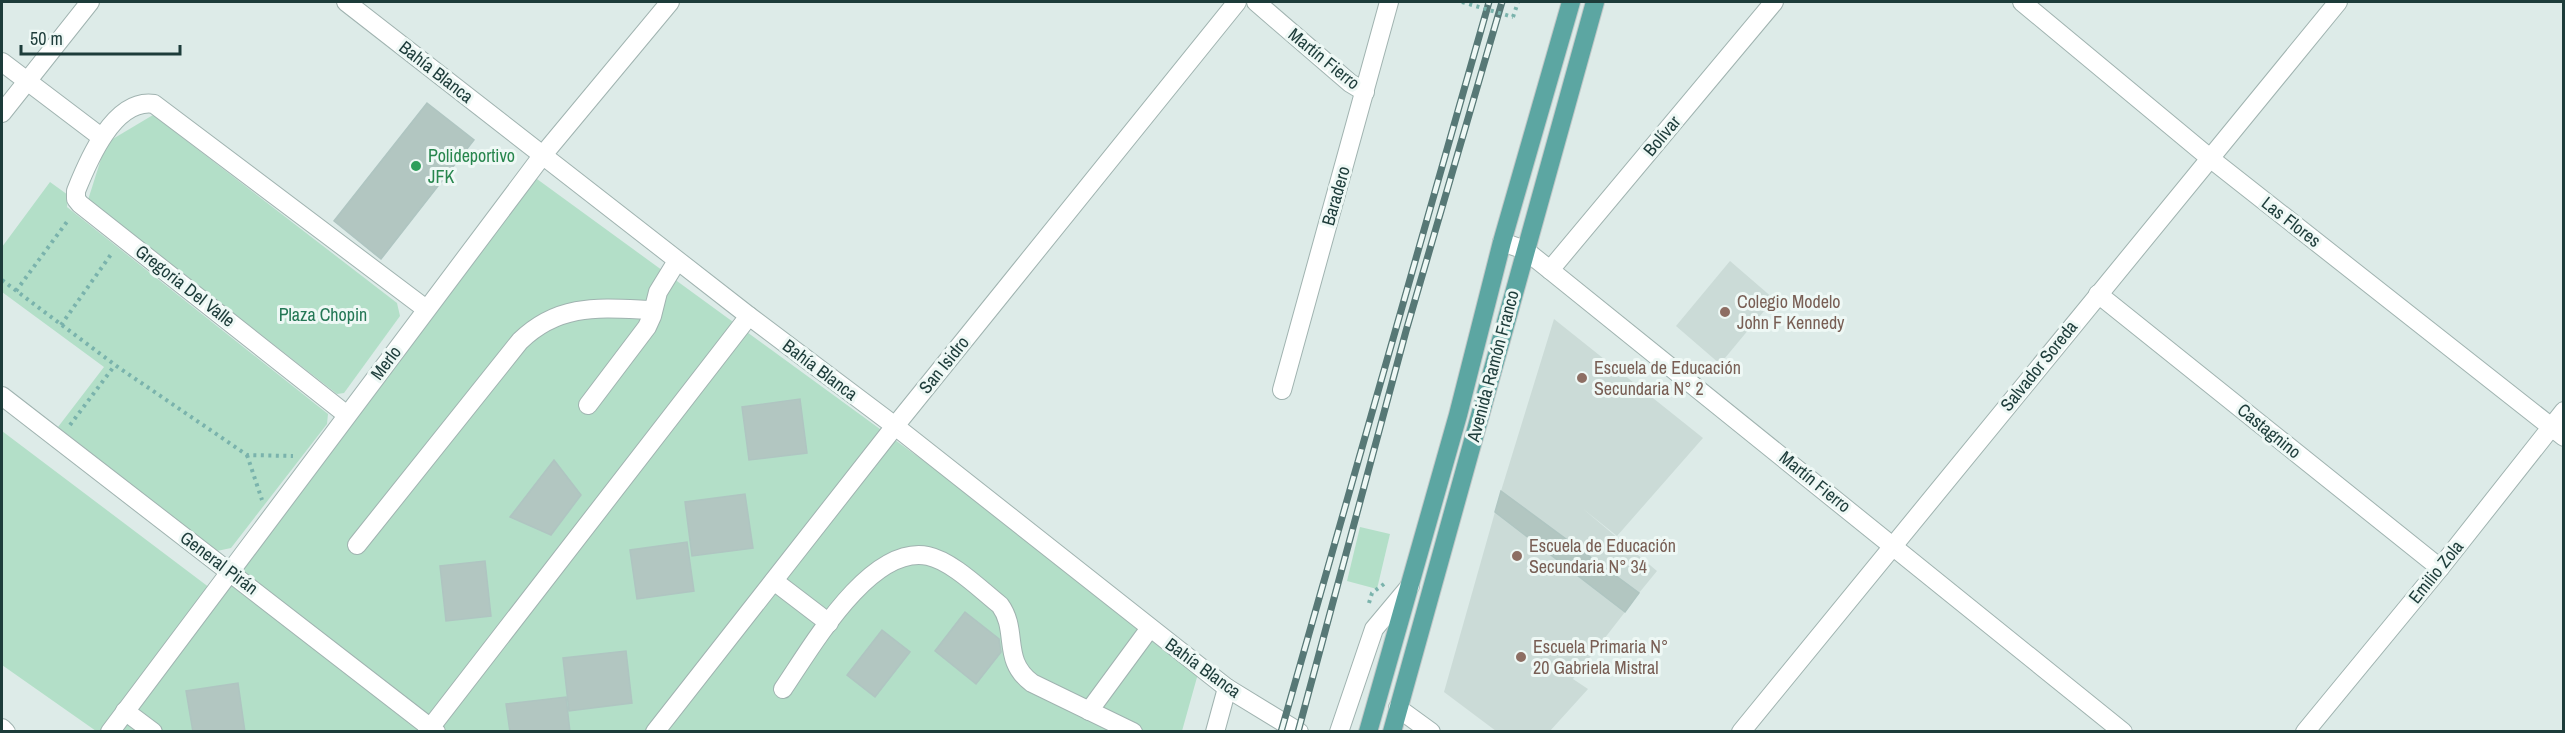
<svg xmlns="http://www.w3.org/2000/svg" width="2565" height="733" font-family="'Archivo Narrow',sans-serif">
	<style>
		.built { fill: #cbdbd7 }
		.green { fill: #b3dfc8 }
		.building { fill: #b2c6c1; stroke: #afc5c1; stroke-width: 1.5 }
		.lines { fill: none; stroke-linecap: round; stroke-linejoin: round }
		.minor-casing { stroke: #a0b3b0; stroke-width: 20 }
		.major-casing { stroke: #c0c8c8; stroke-width: 20 }
		.path { stroke: #7ab3ac; stroke-width: 4; stroke-dasharray: 3 4.5; stroke-linecap: butt }
		.minor { stroke: #fff; stroke-width: 18 }
		.major { stroke: #5ca6a2; stroke-width: 18 }
		.rail-casing { stroke: #577876; stroke-width: 7 }
		.rail { stroke: #eef8f5; stroke-width: 4.5; stroke-dasharray: 14; stroke-linecap: butt }
		.path-bridge { stroke: #7ab3ac; stroke-width: 4; stroke-dasharray: 3 4.5; stroke-linecap: butt }
		.leisure-dot { fill: #2e9e5b; stroke: #eef8f5; stroke-width: 2 }
		.education-dot { fill: #8d6e63; stroke: #eef8f5; stroke-width: 2 }
		.labels { text-anchor: middle; stroke-width: 6; stroke-linejoin: round; paint-order: stroke }
		.street-label { font-size: 18px; fill: #1d3c3a; stroke: #eef8f5 }
		.leisure-label { font-size: 18px; fill: #27864d; stroke: #eef8f5; text-anchor: start }
		.education-label { font-size: 18px; fill: #785e54; stroke: #eef8f5; text-anchor: start }
		.park-label { font-size: 18px; fill: #237755; stroke: #eef8f5 }
	</style>
	<rect width="100%" height="100%" fill="#ddebe8"/>
	<g class="built">
		<path d="M1730,261l44,38 -54,65 -44,-38z"/>
		<path d="M1554,319l149,119 -86,98 -35,-28 75,63 -18,22 -138,-102z"/>
		<path d="M1495,512l130,100 -52,67 15,10 -38,42h-54l-52,-39z"/>
	</g>
	<g class="green">
		<path d="M153,115l244,188 3,13 -56,77 -7,1 -249,-194 18,-57z"/>
		<path d="M526,171l675,492 -19,68h-1086l-94,-66v-234l208,157z"/>
		<path d="M50,182l18,13 -1,12 261,207 -1,10 -96,124 -14,3 -159,-124 46,-60 -102,-75v-45z"/>
		<path d="M1360,527l30,7 -13,55 -30,-8z"/>
	</g>
	<g class="building">
		<path d="M427,103l47,37 -93,119 -47,-38z"/>
		<path d="M800,399l7,54 -58,7 -7,-53z"/>
		<path d="M554,460l27,35 -30,40 -41,-18z"/>
		<path d="M1501,491l138,102 -14,19 -130,-100z"/>
		<path d="M745,494l8,54 -61,8 -7,-54z"/>
		<path d="M687,542l7,49 -57,8 -7,-49z"/>
		<path d="M485,561l6,55 -45,5 -6,-55z"/>
		<path d="M965,612l34,27 2,13 -25,32 -41,-33z"/>
		<path d="M882,630l28,22 -35,45 -28,-22z"/>
		<path d="M626,651l6,52 -63,8 -6,-53z"/>
		<path d="M238,683l7,49h-52l-7,-41z"/>
		<path d="M566,697l4,35h-60l-4,-28z"/>
	</g>
	<g class="lines">
		<defs>
			<g id="minor">
				<path d="M346,2l403,314 146,110 332,262 72,44"/>
				<path d="M1256,2l94,81 15,9"/>
				<path d="M2022,2l189,157 353,278"/>
				<path d="M2,62l99,75"/>
				<path d="M2,113l88,-111"/>
				<path d="M1502,242l23,8 25,20 573,462"/>
				<path d="M1550,270l224,-268"/>
				<path d="M2098,294l342,274"/>
				<path d="M1282,390l107,-388"/>
				<path d="M2,396l434,336"/>
				<path d="M588,405l59,-78 5,-11 6,-24 19,-31"/>
				<path d="M347,415l-267,-211 -4,-5v-8c12,-30 38,-93 78,-87l272,205"/>
				<path d="M357,545l163,-204c40,-39 82,-33 133,-31"/>
				<path d="M774,581l55,42"/>
				<path d="M783,689c28,-41 87,-145 145,-133 24,5 53,34 72,49 19,26 1,55 32,78l101,49"/>
				<path d="M1398,708l33,24"/>
				<path d="M125,711l28,21"/>
				<path d="M1089,711l61,-83"/>
				<path d="M2,728l4,4"/>
				<path d="M110,732l432,-576 128,-154"/>
				<path d="M427,732l322,-416"/>
				<path d="M655,732l240,-306 342,-424"/>
				<path d="M1215,732l12,-44"/>
				<path d="M1339,732l35,-103 36,-43"/>
				<path d="M1741,732l597,-730"/>
				<path d="M2305,732l135,-164 124,-157"/>
			</g>
			<g id="major">
				<path d="M1368,732l90,-317 44,-173 69,-240"/>
				<path d="M1392,732l203,-730"/>
			</g>
		</defs>
		<use href="#minor" class="minor-casing"/>
		<use href="#major" class="major-casing"/>
		<g class="path">
			<path d="M1513,17l5,-15"/>
			<path d="M2,280l113,85 132,90 46,1"/>
			<path d="M16,291l53,-72"/>
			<path d="M61,325l51,-72"/>
			<path d="M70,425l45,-60"/>
			<path d="M247,455l15,45"/>
			<path d="M1369,603l3,-10 12,-9"/>
		</g>
		<use href="#minor" class="minor"/>
		<use href="#major" class="major"/>
		<defs>
			<g id="rail">
				<path d="M1281,732l208,-730"/>
				<path d="M1298,732l108,-401 96,-329"/>
			</g>
		</defs>
		<use href="#rail" class="rail-casing"/>
		<use href="#rail" class="rail"/>
		<path class="path-bridge" d="M1462,2l51,15"/>
	</g>
	<circle class="leisure-dot" cx="416" cy="166" r="6"/>
	<g class="education-dot">
		<circle cx="1725" cy="312" r="6"/>
		<circle cx="1582" cy="378" r="6"/>
		<circle cx="1517" cy="556" r="6"/>
		<circle cx="1521" cy="657" r="6"/>
	</g>
	<g class="labels">
		<g class="street-label">
			<text transform="translate(1324 59) rotate(39)" y="6">Martín Fierro</text>
			<text transform="translate(436 72) rotate(38)" y="6">Bahía Blanca</text>
			<text transform="translate(1662 136) rotate(-50)" y="6">Bolívar</text>
			<text transform="translate(1336 196) rotate(-74)" y="6">Baradero</text>
			<text transform="translate(2291 222) rotate(38)" y="6">Las Flores</text>
			<text transform="translate(185 286) rotate(38)" y="6">Gregoria Del Valle</text>
			<text transform="translate(386 363) rotate(-53)" y="6">Merlo</text>
			<text transform="translate(944 365) rotate(-51)" y="6">San Isidro</text>
			<text transform="translate(1493 366) rotate(-75)" y="6">Avenida Ramón Franco</text>
			<text transform="translate(2039 366) rotate(-51)" y="6">Salvador Soreda</text>
			<text transform="translate(820 370) rotate(37)" y="6">Bahía Blanca</text>
			<text transform="translate(2269 431) rotate(39)" y="6">Castagnino</text>
			<text transform="translate(1815 482) rotate(39)" y="6">Martín Fierro</text>
			<text transform="translate(219 563) rotate(37)" y="6">General Pirán</text>
			<text transform="translate(2436 572) rotate(-51)" y="6">Emilio Zola</text>
			<text transform="translate(1203 668) rotate(36)" y="6">Bahía Blanca</text>
		</g>
		<g class="leisure-label">
			<text x="428" y="162">Polideportivo<tspan x="428" dy="21">JFK</tspan></text>
		</g>
		<g class="education-label">
			<text x="1737" y="308">Colegio Modelo<tspan x="1737" dy="21">John F Kennedy</tspan></text>
			<text x="1594" y="374">Escuela de Educación<tspan x="1594" dy="21">Secundaria N° 2</tspan></text>
			<text x="1529" y="552">Escuela de Educación<tspan x="1529" dy="21">Secundaria N° 34</tspan></text>
			<text x="1533" y="653">Escuela Primaria N°<tspan x="1533" dy="21">20 Gabriela Mistral</tspan></text>
		</g>
		<g class="park-label">
			<text x="323" y="321">Plaza Chopin</text>
		</g>
	</g>
	<rect width="2565" height="733" fill="none" stroke="#1d3c3a" stroke-width="6"/>
	<path d="M21 45v9h159v-9" fill="none" stroke="#1d3c3a" stroke-width="3"/>
	<text x="30" y="45" font-size="18" fill="#1d3c3a" stroke="#eef8f5" stroke-width="4.5" paint-order="stroke">50 m</text>
</svg>
